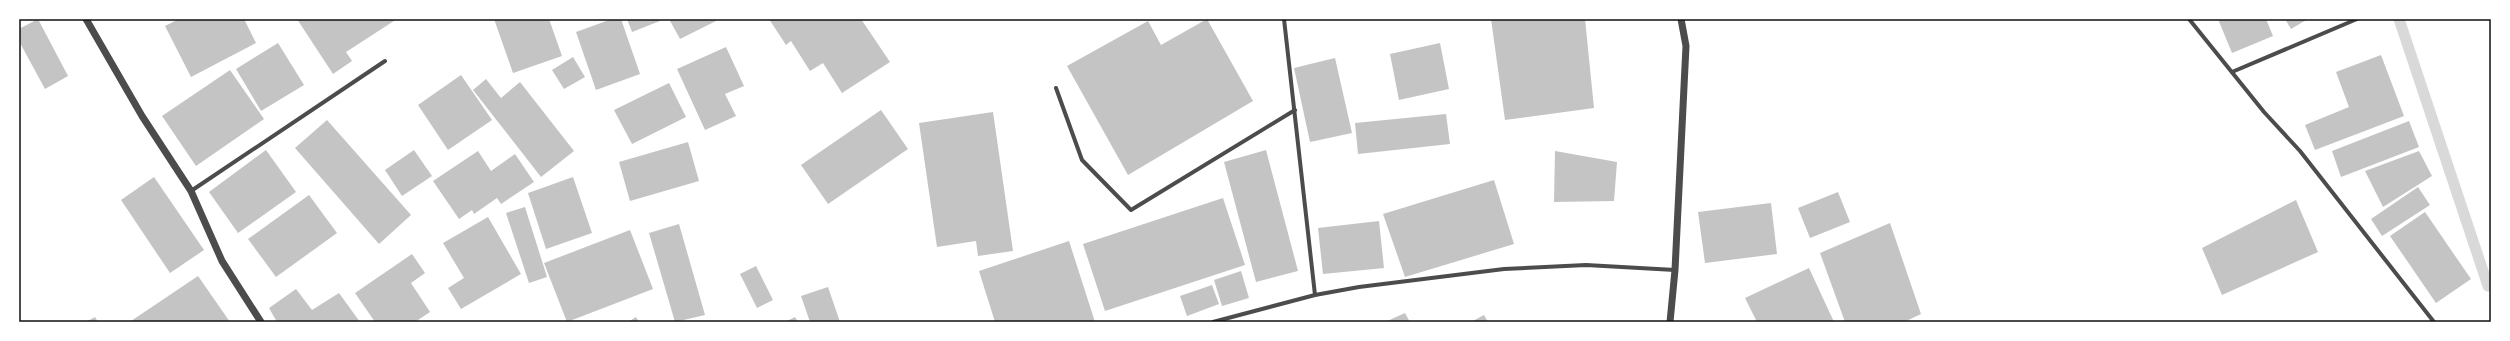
<svg xmlns="http://www.w3.org/2000/svg" width="2510" height="341" font-family="Poppins,sans-serif">
	<style>
		.lines { fill: none; stroke-linecap: round; stroke-linejoin: round }
		.stream { stroke: #d9d9d9; stroke-width: 11 }
		.building { fill: #c4c4c4 }
		.minor { stroke: #4c4c4c; stroke-width: 4 }
		.tertiary { stroke: #4c4c4c; stroke-width: 7 }
		.neatline { fill: none; stroke: #111; stroke-width: 1.5 }
	</style>
	<rect width="100%" height="100%" fill="#fff"/>
	<g class="lines">
		<path class="stream" d="M2399,19l89,267"/>
	</g>
	<g class="building">
		<path d="M38,19l30,57 -23,13 -26,-48v-12z"/>
		<path d="M179,19h65l12,24 -65,34 -26,-51z"/>
		<path d="M297,19h100l-51,33 6,9 -19,13z"/>
		<path d="M494,19h55l13,37 -49,17z"/>
		<path d="M612,19h9l19,55 -44,16 -20,-58z"/>
		<path d="M627,19h32l1,2 -28,11z"/>
		<path d="M669,19h46l1,2 -36,18z"/>
		<path d="M769,19h92l29,43 -48,31 -19,-30 -13,8 -19,-30 -5,4z"/>
		<path d="M1207,19l46,82 -125,74 -61,-109 81,-45 13,24z"/>
		<path d="M1491,19h94l9,89 -89,12z"/>
		<path d="M2218,19h48l7,17 -41,17z"/>
		<path d="M2285,19h23l-17,10z"/>
		<path d="M278,43l26,42 -43,26 -25,-42z"/>
		<path d="M1440,43l9,46 -50,11 -9,-46z"/>
		<path d="M726,47l18,39 -19,8 11,22 -31,14 -28,-61z"/>
		<path d="M2381,55l23,61 -89,34 -10,-25 44,-18 -13,-35z"/>
		<path d="M573,57l12,20 -21,12 -12,-19z"/>
		<path d="M1335,58l17,75 -42,9 -16,-74z"/>
		<path d="M230,70l34,49 -68,47 -34,-50z"/>
		<path d="M461,75l31,45 -44,30 -30,-45z"/>
		<path d="M486,79l15,19 19,-16 54,69 -33,26 -68,-87z"/>
		<path d="M669,83l17,34 -54,27 -18,-34z"/>
		<path d="M881,110l27,39 -80,55 -27,-39z"/>
		<path d="M993,112l20,139 -35,5 -2,-15 -39,6 -18,-124z"/>
		<path d="M1446,114l4,30 -92,10 -3,-31z"/>
		<path d="M327,120l84,95 -32,29 -84,-96z"/>
		<path d="M2409,121l10,26 -78,30 -9,-26z"/>
		<path d="M688,142l11,39 -69,20 -11,-39z"/>
		<path d="M266,150l30,42 -58,41 -29,-41z"/>
		<path d="M414,150l18,26 -30,20 -17,-26z"/>
		<path d="M1266,150l32,121 -42,11 -32,-120z"/>
		<path d="M478,151l13,20 24,-17 19,28 -33,22 -4,-6 -23,16 -2,-4 -13,9 -26,-38z"/>
		<path d="M1555,151l62,11 -3,39 -60,1z"/>
		<path d="M2419,151l13,25 -49,31 -18,-36z"/>
		<path d="M154,177l50,73 -34,23 -49,-73z"/>
		<path d="M573,177l19,56 -46,16 -18,-56z"/>
		<path d="M1494,180l20,64 -109,33 -22,-63z"/>
		<path d="M2418,187l12,18 -48,31 -11,-17z"/>
		<path d="M1838,192l12,30 -40,16 -12,-30z"/>
		<path d="M309,195l28,38 -61,44 -28,-38z"/>
		<path d="M1223,198l22,67 -140,46 -22,-67z"/>
		<path d="M2296,200l22,52 -96,43 -20,-47z"/>
		<path d="M1771,203l6,51 -72,9 -7,-51z"/>
		<path d="M525,207l22,70 -18,6 -23,-70z"/>
		<path d="M2425,212l46,67 -35,24 -46,-67z"/>
		<path d="M488,217l33,57 -60,35 -13,-21 16,-10 -21,-35z"/>
		<path d="M1379,221l5,47 -61,6 -5,-46z"/>
		<path d="M1890,223l31,91 -17,8h-59l-25,-69z"/>
		<path d="M679,224l26,91 -30,7 -26,-89z"/>
		<path d="M630,230l23,59 -86,33 -23,-59z"/>
		<path d="M1069,241l26,81h-100l-16,-51z"/>
		<path d="M412,254l13,19 -14,10 19,29 -15,10h-40l-20,-29z"/>
		<path d="M756,266l17,34 -16,8 -17,-34z"/>
		<path d="M1809,268l25,54h-77l-12,-24z"/>
		<path d="M1241,271l8,27 -27,8 -8,-26z"/>
		<path d="M198,276l32,46h-98l-1,-1z"/>
		<path d="M1212,285l7,19 -32,12 -7,-20z"/>
		<path d="M828,287l12,35h-30l-9,-26z"/>
		<path d="M296,289l16,21 27,-17 21,29h-83l-8,-14z"/>
		<path d="M1405,313l5,9h-25z"/>
		<path d="M1484,315l4,7h-17z"/>
		<path d="M95,317l3,5h-12z"/>
		<path d="M636,317l3,5h-11z"/>
		<path d="M795,317l3,5h-13z"/>
	</g>
	<g class="lines">
		<g class="minor">
			<path d="M1284,19l31,276"/>
			<path d="M2189,19l75,93 36,39 134,171"/>
			<path d="M2232,72l125,-53"/>
			<path d="M1056,88l26,72 49,50 164,-100"/>
			<path d="M191,191l194,-130"/>
			<path d="M1213,322l102,-27 44,-8 145,-18 82,-4 89,5"/>
		</g>
		<g class="tertiary">
			<path d="M86,19l56,97 49,75 31,70 39,61"/>
			<path d="M1670,322l5,-52 11,-224 -5,-27"/>
		</g>
	</g>
	<rect width="2510" height="341" fill="none" stroke="#ffffff" stroke-width="40"/>
	<rect x="20" y="20" width="2470" height="301" class="neatline"/>
</svg>
